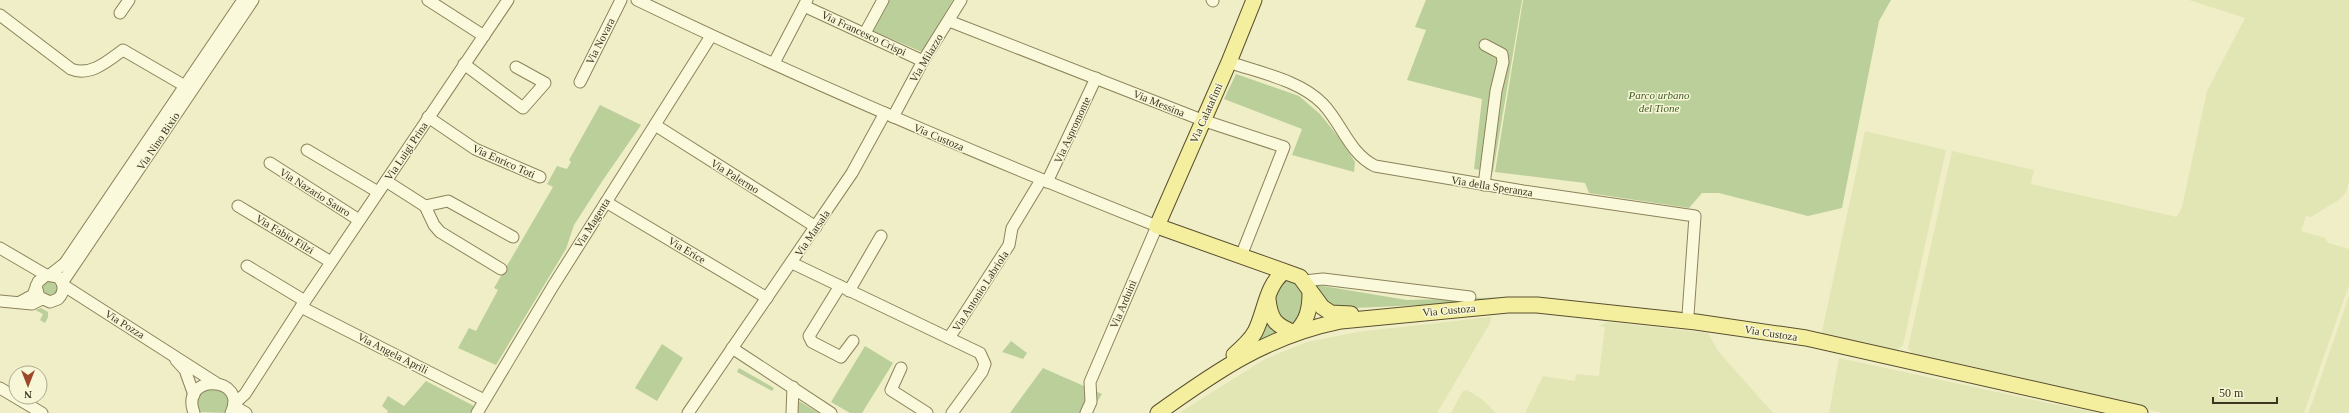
<svg xmlns="http://www.w3.org/2000/svg" width="2349" height="413" font-family="Georgia,serif">
	<style>
		.farmland { fill: #e1e6b4 }
		.green { fill: #bbcf9a }
		.lines { fill: none; stroke-linecap: round; stroke-linejoin: round }
		.minor-casing { stroke: #8c825b; stroke-width: 13 }
		.major-casing { stroke: #5a4f2f; stroke-width: 17 }
		.minor { stroke: #faf9db; stroke-width: 11 }
		.major { stroke: #f3ef9e; stroke-width: 15 }
		.labels { text-anchor: middle; stroke-width: 3; stroke-linejoin: round; paint-order: stroke }
		.street-label { font-size: 11px; fill: #3c351f; stroke: #f7f6d7 }
		.park-label { font-size: 11px; font-style: italic; fill: #3f5925; stroke: #f7f6d7 }
	</style>
	<rect width="100%" height="100%" fill="#f0eec7"/>
	<g class="farmland">
		<path d="M2189,0h160v181l-3,11 -6,7 -29,18 -5,-1 -5,15 24,7 3,5 21,6v36l-45,128h-141l-248,-56 -7,-9 44,-197 82,19 -3,14 146,33 5,-10 25,-116 38,-73z"/>
		<path d="M1865,131l81,19 -43,195 -9,7 -73,-16z"/>
		<path d="M2349,296v117h-41l4,-10z"/>
		<path d="M1491,317l-1,6 -53,90h-258l86,-54 42,-17 50,-10z"/>
		<path d="M1607,322l101,11 10,18 55,62h-248l18,-37 32,5 1,-7 23,2 6,-49 -5,-1z"/>
		<path d="M1839,358l204,44 55,11h-269z"/>
		<path d="M1467,390l16,10 13,13h-45l12,-22z"/>
	</g>
	<g class="green">
		<path d="M889,0h64l-31,52 -49,-21z"/>
		<path d="M1426,0h96l-29,172 -19,-3 8,-70 -75,-19 19,-50 -11,-3z"/>
		<path d="M1523,0h368l-12,21 -37,187 -34,8 -89,-23h-17l-13,15 -100,-15 -4,-10 -90,-11z"/>
		<path d="M1236,74l63,22 21,18 20,25 15,23 -1,10 -62,-17 10,-26 -78,-30z"/>
		<path d="M600,105l41,20 -38,55 -29,45 -8,24 -70,116 -38,-17 11,-20 7,3 22,-41 -4,-2 59,-101 -6,-3 10,-18 10,3 4,-7 -2,-2z"/>
		<path d="M51,279l7,5v8l-7,5 -8,-3 -2,-9z"/>
		<path d="M1290,279c5,1 6,5 9,9 10,13 2,26 -6,38h-8c-3,-7 -9,-14 -10,-21 -3,-10 6,-24 15,-26z"/>
		<path d="M1317,285l90,15 110,-3 -1,4 -163,7 -23,-3 -15,-18z"/>
		<path d="M41,308l7,4v5l-3,6 -5,-3 3,-6 -8,-4z"/>
		<path d="M1264,318l12,12 -1,4 -17,7z"/>
		<path d="M1011,341l16,12 -4,6 -21,-7z"/>
		<path d="M662,344l21,14 -26,43 -22,-13z"/>
		<path d="M865,346l28,17 -31,50h-12l-19,-11z"/>
		<path d="M739,368l35,20 -2,3 -35,-19z"/>
		<path d="M1043,368l59,26 -12,19h-80z"/>
		<path d="M426,381l48,25 -4,7h-83l1,-2 -6,-5 6,-10 16,10z"/>
		<path d="M211,387l14,5 5,9 -4,12 -27,-1 -2,-5 1,-12z"/>
		<path d="M797,400l22,13h-23z"/>
	</g>
	<g class="lines">
		<defs>
			<g id="minor">
				<path d="M428,0l56,36"/>
				<path d="M637,0c170,82 344,156 520,226l-67,156 1,20 -5,11"/>
				<path d="M1212,0l1,1"/>
				<path d="M804,6l119,55"/>
				<path d="M120,13l9,-13"/>
				<path d="M0,15l71,54c19,8 37,-8 52,-19l62,36"/>
				<path d="M949,21l253,99 82,27 -43,109"/>
				<path d="M865,33l18,-33"/>
				<path d="M1229,62c31,11 71,18 94,42 19,20 26,49 52,62l148,25 172,25 -7,99"/>
				<path d="M774,63l33,-63"/>
				<path d="M464,64l59,44 22,-25 -29,-16"/>
				<path d="M580,82l41,-82"/>
				<path d="M428,117l47,32 65,28"/>
				<path d="M893,117l30,-56 38,-61"/>
				<path d="M655,125l161,102"/>
				<path d="M307,150l71,42"/>
				<path d="M270,163l89,57"/>
				<path d="M386,181l39,25 9,19 6,7 61,37"/>
				<path d="M1047,182l49,-104"/>
				<path d="M1484,185l12,-94 7,-29 -1,-8 -17,-9"/>
				<path d="M606,202l161,96"/>
				<path d="M238,206l93,56"/>
				<path d="M425,206l23,-5 65,36"/>
				<path d="M0,248l46,27"/>
				<path d="M792,263l188,90 5,11 -3,8 -30,41"/>
				<path d="M247,266l58,35"/>
				<path d="M51,274l14,-11 178,-263"/>
				<path d="M1304,281l19,-2 147,18"/>
				<path d="M62,283l191,-283"/>
				<path d="M63,285l153,98"/>
				<path d="M840,286l-31,50 3,6 29,15 12,-16"/>
				<path d="M849,291l32,-55"/>
				<path d="M0,301l32,3 10,-5"/>
				<path d="M20,302l13,-7 5,-13 8,-7 12,2c7,7 7,15 0,22l-8,3 -11,-5 -3,-11"/>
				<path d="M301,307l183,93"/>
				<path d="M949,338l60,-93 3,-17 29,-48"/>
				<path d="M732,348l99,65"/>
				<path d="M176,360l9,10 9,25"/>
				<path d="M901,368l-10,22 36,23"/>
				<path d="M0,388l42,25"/>
				<path d="M234,404l11,-10 56,-87 207,-307"/>
				<path d="M234,406l12,7"/>
				<path d="M194,413c-15,-41 55,-37 37,0"/>
				<path d="M477,413l76,-127 158,-250"/>
				<path d="M688,413l164,-240 33,-60"/>
				<path d="M792,413l1,-26"/>
			</g>
			<g id="major">
				<path d="M1254,0l-25,62 -72,164 143,51 22,30 9,6 20,1"/>
				<path d="M1268,299c2,21 8,27 27,34"/>
				<path d="M1295,333c12,-12 15,-23 15,-40"/>
				<path d="M1234,355c8,-7 16,-14 21,-23 10,-19 11,-47 29,-60"/>
				<path d="M1158,413c60,-43 109,-77 183,-92l167,-16h29l159,17 110,16 334,75"/>
			</g>
		</defs>
		<use href="#minor" class="minor-casing"/>
		<use href="#major" class="major-casing"/>
		<use href="#minor" class="minor"/>
		<use href="#major" class="major"/>
	</g>
	<g class="labels">
		<g class="street-label">
			<text transform="translate(864 33) rotate(25)" y="4">Via Francesco Crispi</text>
			<text transform="translate(600 41) rotate(-63)" y="4">Via Novara</text>
			<text transform="translate(926 58) rotate(-59)" y="4">Via Milazzo</text>
			<text transform="translate(1159 103) rotate(22)" y="4">Via Messina</text>
			<text transform="translate(1206 113) rotate(-66)" y="4">Via Calatafimi</text>
			<text transform="translate(1072 130) rotate(-65)" y="4">Via Aspromonte</text>
			<text transform="translate(939 137) rotate(23)" y="4">Via Custoza</text>
			<text transform="translate(158 141) rotate(-56)" y="4">Via Nino Bixio</text>
			<text transform="translate(406 151) rotate(-56)" y="4">Via Luigi Prina</text>
			<text transform="translate(504 161) rotate(24)" y="4">Via Enrico Toti</text>
			<text transform="translate(735 176) rotate(32)" y="4">Via Palermo</text>
			<text transform="translate(1492 186) rotate(9)" y="4">Via della Speranza</text>
			<text transform="translate(315 192) rotate(32)" y="4">Via Nazario Sauro</text>
			<text transform="translate(592 223) rotate(-58)" y="4">Via Magenta</text>
			<text transform="translate(812 233) rotate(-56)" y="4">Via Marsala</text>
			<text transform="translate(285 234) rotate(31)" y="4">Via Fabio Filzi</text>
			<text transform="translate(687 250) rotate(31)" y="4">Via Erice</text>
			<text transform="translate(980 291) rotate(-57)" y="4">Via Antonio Labriola</text>
			<text transform="translate(1123 304) rotate(-67)" y="4">Via Arduini</text>
			<text transform="translate(1449 310) rotate(-5)" y="4">Via Custoza</text>
			<text transform="translate(125 324) rotate(32)" y="4">Via Pozza</text>
			<text transform="translate(1771 333) rotate(9)" y="4">Via Custoza</text>
			<text transform="translate(393 353) rotate(27)" y="4">Via Angela Aprili</text>
		</g>
		<g class="park-label">
			<text x="1659" y="99">Parco urbano<tspan x="1659" dy="13">del Tione</tspan></text>
		</g>
	</g>
	<g transform="translate(28 385) rotate(180)"><circle r="19" fill="#f7f6d7" stroke="#aca98d"/>
	<path d="M0-3L7 15L0 10L-7 15Z" fill="#9e4729"/>
	<text y="-6" font-size="11" font-weight="bold" text-anchor="middle" fill="#3c351f">N</text>
	</g>
	<path d="M2213 397v6h64v-6" fill="none" stroke="#3c351f" stroke-width="2"/>
	<text x="2219" y="397" font-size="12" fill="#3c351f" stroke="#f7f6d7" stroke-width="3" paint-order="stroke">50 m</text>
</svg>
